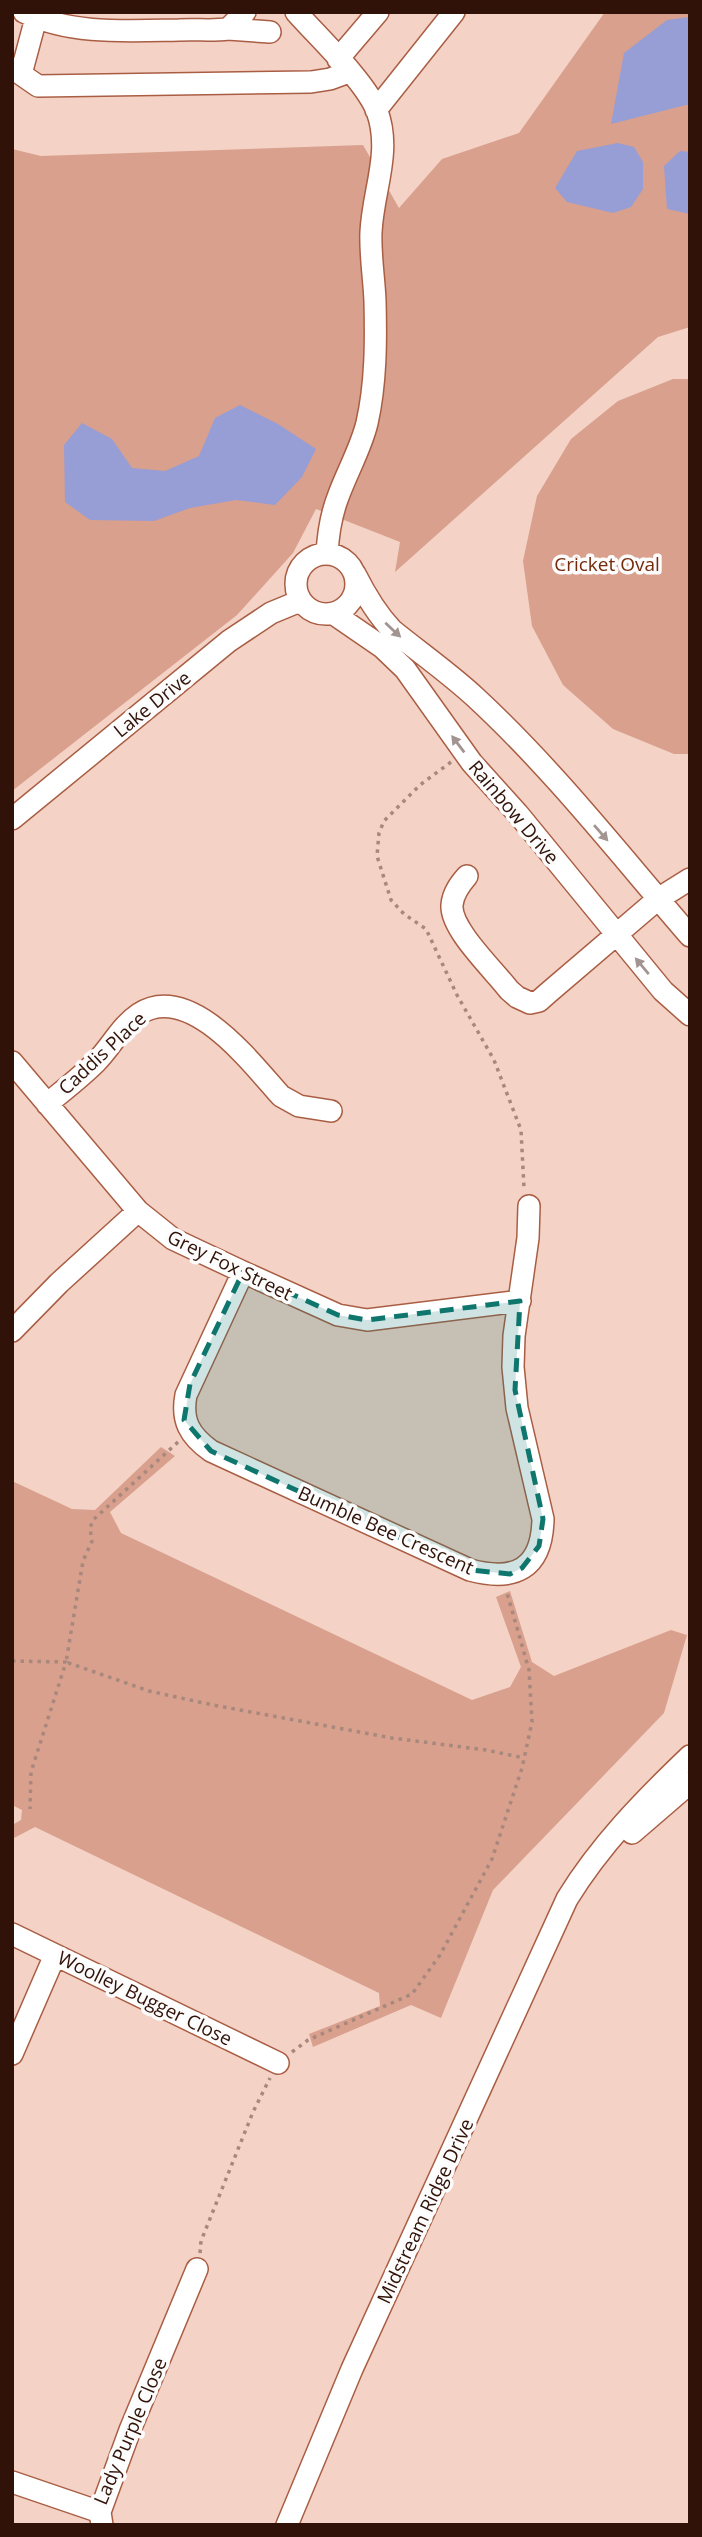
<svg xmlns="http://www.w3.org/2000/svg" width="702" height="2537" font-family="'Open Sans',sans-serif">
<rect width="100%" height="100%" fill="#f4d2c6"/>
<path fill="#d8a08d" d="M605,12H690V327L658,337L395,572L400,542L316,509L293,553L237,615L12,791V149L41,156L363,145L399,208L442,159L519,133Z
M673,379H690V754H674L613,729L563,685L532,626L523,561L537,496L571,439L618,401Z
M161,1447L175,1456L110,1512L121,1533L472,1700L510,1687L521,1667L496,1597L510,1591L532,1662L554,1676L671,1630L687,1635L664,1713L493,1890L441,2018L411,2005L313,2047L309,2034L380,2006L379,1993L35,1827L12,1839V1825L21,1820L22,1810L12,1805V1481L72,1509L95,1510Z"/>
<path fill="#979dd5" d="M690,17V104L611,124L624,53L667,20Z
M618,143L634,147L643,162V189L631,207L613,213L567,202L555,188L577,151Z
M680,151L690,152V214L667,209L664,166Z
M240,405L278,424L316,449L302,477L275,505L236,500L190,508L154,521L90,520L65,502L64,445L82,423L112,439L132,468L165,471L199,456L215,418Z"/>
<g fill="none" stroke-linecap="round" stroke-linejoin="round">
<defs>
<path id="minor" d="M24,12C71,35 127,31 179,30C195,29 212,31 228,29L245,12
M296,12C319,38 365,81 377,111C392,152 373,190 371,232C370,255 374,277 375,301C376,341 376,383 367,423C361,448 347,472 338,497C331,515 328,535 327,554
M228,29L270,32
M338,59L378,12
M12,68L38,86L311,82L330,79L349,72
M21,74L36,18
M376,110L454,12
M296 584a30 30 0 1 1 60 0a30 30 0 1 1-60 0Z
M355,574C365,594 376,613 392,630C419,652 449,673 475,697C553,769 620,855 690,936
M334,614L382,647L405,669L472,763L518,814L663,991L690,1015
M12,819L229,641L271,613L300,601
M467,876C460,884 453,893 452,905C450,929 494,970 509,990L517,997L530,1003L539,1001L548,993L658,899L690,879
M12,1062L138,1211L173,1239L243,1272L338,1315L367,1320L520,1301
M47,1104C64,1090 81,1077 96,1062C111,1047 121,1026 139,1014C190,981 252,1064 281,1096L299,1106L331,1111
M243,1272L186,1395C181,1421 190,1436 211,1451L470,1570C515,1582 542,1569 543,1519L517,1408L513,1367L514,1336L528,1238L529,1206
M12,1331L59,1283L138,1211
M632,1833L690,1783
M12,1934L278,2063
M12,2054L55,1955
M12,2482L100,2512
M102,2525L100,2512L130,2430L197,2269
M287,2525L352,2369L567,1899C600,1845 644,1800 690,1756"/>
</defs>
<use href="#minor" stroke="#a95e44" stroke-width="24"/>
<path stroke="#a8887d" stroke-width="3.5" stroke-dasharray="3.5 5" stroke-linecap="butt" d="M451,762L420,785L384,821L379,833L377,856L391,900L404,914L426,929L457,995L494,1060L521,1130L524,1188
M178,1442L93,1520L90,1528L92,1541L83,1561L66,1662L149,1691L213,1705L392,1738L486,1750L524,1758
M12,1661L66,1662L31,1772L30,1809
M292,2052L308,2040L412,1994L440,1955L492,1859L522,1768L532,1722L529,1670L507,1593
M200,2253L201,2241L253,2112L270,2078"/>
<use href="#minor" stroke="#fff" stroke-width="21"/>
</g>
<defs><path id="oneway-solid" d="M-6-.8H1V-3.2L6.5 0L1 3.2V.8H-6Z" transform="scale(1.75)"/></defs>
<g fill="#a29490">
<use href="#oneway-solid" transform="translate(393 630) rotate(43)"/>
<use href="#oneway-solid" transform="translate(458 744) rotate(-127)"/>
<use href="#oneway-solid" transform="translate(601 833) rotate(49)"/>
<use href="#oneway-solid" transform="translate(642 966) rotate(-130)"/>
</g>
<path fill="#0f766e" fill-opacity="0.2" stroke="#0f766e" stroke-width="5" stroke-dasharray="14 9" stroke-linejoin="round" d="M243,1272L338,1315L367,1320L520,1301L515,1390L543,1519L539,1546L522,1568L510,1574L470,1570L211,1451L184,1420L190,1384Z"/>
<g text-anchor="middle" stroke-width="7" stroke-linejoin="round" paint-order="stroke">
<g font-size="19" fill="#752a0c" stroke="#fcfcfc">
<text x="607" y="571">Cricket Oval</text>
</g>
<g font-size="19" fill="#301208" stroke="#fcfcfc">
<text transform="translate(152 704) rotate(-39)" y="7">Lake Drive</text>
<text transform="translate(514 812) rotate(50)" y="7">Rainbow Drive</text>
<text transform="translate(102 1053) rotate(-43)" y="7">Caddis Place</text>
<text transform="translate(230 1265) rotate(26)" y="7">Grey Fox Street</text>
<text transform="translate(386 1530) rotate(24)" y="7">Bumble Bee Crescent</text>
<text transform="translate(145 1998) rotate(26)" y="7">Woolley Bugger Close</text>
<text transform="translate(425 2211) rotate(-65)" y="7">Midstream Ridge Drive</text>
<text transform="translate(130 2431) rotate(-67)" y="7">Lady Purple Close</text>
</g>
</g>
<rect width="702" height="2537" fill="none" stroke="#301208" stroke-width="28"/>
</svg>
